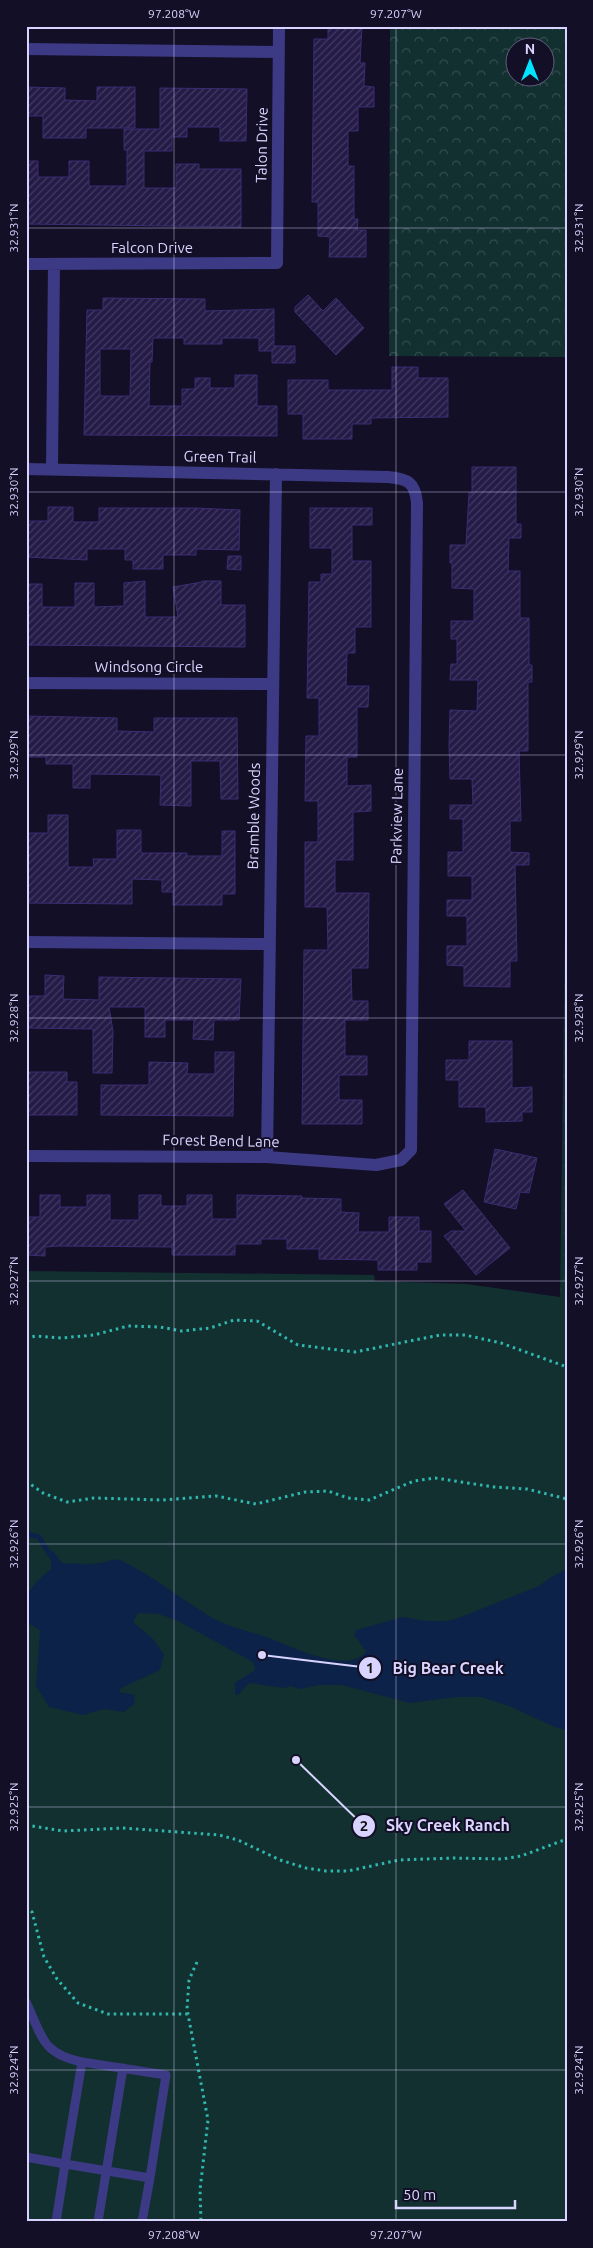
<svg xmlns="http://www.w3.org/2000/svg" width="593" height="2248" font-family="Ubuntu,sans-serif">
<defs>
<pattern id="forest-crowns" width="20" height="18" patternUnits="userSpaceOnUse" patternTransform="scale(1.25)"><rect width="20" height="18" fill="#12302f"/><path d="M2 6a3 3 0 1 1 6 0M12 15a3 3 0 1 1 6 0" fill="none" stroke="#344d4e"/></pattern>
<pattern id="building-hatch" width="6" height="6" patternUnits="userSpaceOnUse" patternTransform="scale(1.25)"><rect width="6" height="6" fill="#241b47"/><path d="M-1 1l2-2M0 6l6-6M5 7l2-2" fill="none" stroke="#433b63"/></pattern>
</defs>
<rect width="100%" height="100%" fill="#130f26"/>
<path fill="#12302f" d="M26,1271L374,1275L375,1281L466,1284L567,1298V2222H26Z"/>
<path fill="url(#forest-crowns)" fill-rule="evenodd" d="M390,26H567V357L389,356ZM516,48H546V78H516Z
M567,785V1298H560Z"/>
<path fill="#0c2248" d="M45,1550L54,1552L62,1563C74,1563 87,1565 100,1563C108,1562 114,1557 122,1561C153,1576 180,1598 209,1616C227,1627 246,1630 266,1637C286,1644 350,1677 366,1651L354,1635L356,1630L403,1617L426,1621H446L456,1619L539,1586L551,1577L567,1569V1730L555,1727L509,1706L481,1697H457L410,1703L342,1685H319L300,1689L291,1686L284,1688L249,1683L238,1695H235V1683L255,1670L253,1662L178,1621L159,1614L138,1613L133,1622L152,1638L164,1654L160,1670L121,1688L119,1692L135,1695L134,1704L124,1712L104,1709L83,1715L49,1707L36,1686L40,1630L26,1622V1596L37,1581L51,1569V1561Z"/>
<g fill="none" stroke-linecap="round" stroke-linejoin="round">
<path stroke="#0c2248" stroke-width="5" d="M26,1534L39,1537L50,1555"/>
</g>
<path fill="url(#building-hatch)" stroke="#3b2d73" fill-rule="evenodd" d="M328,26H362L360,63H365L364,86L374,87V107H358V131H348V166H354V219H358L357,230H366V257H329L330,237L318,236V202H312L314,39H328Z
M26,87L65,88V100L97,101V87H135V128H86V138H43V116H26Z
M160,88L247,89L246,141H220V127H187V137H172V151H144V188H176V164H199V169H241V227L26,224V161H38V177H69V161H89V186H127V150H124V129H160Z
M308,295L323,311L336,298L364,328L336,355L295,312V307Z
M103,298L205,299V311L274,309V346H295V363H272V351H259V338H222V344H184V338H153L152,362H150L149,406H182V389H195V378H210V388H235V375H257V406H277V436L84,435L87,310H103ZM100,349H131L130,396H100Z
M392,367H418V378H448V417L371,418V424H352V439H303V414H288V380H328V390H392Z
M472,467H516V524H521V538H509L508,571H520V618H529V665H532V682H528V751H519L521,821H510V852L529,853V865H515L517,961H510V987L464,986V966L447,965V946H467V916H447V900H472V876H448V852H463V819H450V805H473L472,779H450L449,745L450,710L477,711L478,680H450L451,664H457V639H451V621H474V589L452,588V563H450V545H466L469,493H472Z
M48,507H73V522H99V508H196L240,510L239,550L196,549V555H163V569H133V560H125V549H87V560L26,557V521H48Z
M310,508H372V525H352V561H371V627H355V653H347L346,686H369L368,707H357V757H347V786L371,785V811L353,812V860H335V893H369L368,968H351L352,1001H368V1020H345V1056H367V1075H339V1100H362V1124H302L304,950H328L327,907H305V842H318V801H305L306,736H319V698H307L309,582H321V574H332V548H310Z
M228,556H241V570L227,569Z
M145,581V617H178L173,587L202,582V581H221V605H245V647L26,645V584H42V607H75V583H94V607L124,606V583Z
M26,716L117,718V731L154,732V718H237L238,799H221L220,761H191V806L160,805L161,775L90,774V788H73V764H46V757H26Z
M48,815H68V867H94L93,859H117V830H141V853H187V856H222V831H235V894H222V905H173V892H162V880L132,879V904L26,903V833H48Z
M45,975L64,976L63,999L99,1000V977L241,979L239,1020H214L213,1040L193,1039L194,1020H165V1037H145V1007H109L113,1031L112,1073H93V1029L26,1028V996H45Z
M469,1041H512V1088L532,1087V1112H522V1121L486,1122V1107H459V1080H446V1060H469Z
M215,1052H234L233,1116L101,1115V1085H149V1062L188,1063L187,1074H215Z
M26,1072H67V1082H77V1115H26Z
M495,1149L537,1158L529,1193L520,1192L516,1209L484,1202Z
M463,1190L510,1248L476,1275L444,1236L451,1231H466L444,1204Z
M40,1195H60V1207H87V1195H110V1220H139V1195H161V1206H187V1195H212V1219H237V1195L302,1196V1198L341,1199V1212L359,1213L358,1232H389V1217H419V1231H431V1262H417V1270H378V1260L319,1259V1249H287V1239H261V1244H235V1255H172V1247L60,1246L45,1247V1256L26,1255V1217H40Z"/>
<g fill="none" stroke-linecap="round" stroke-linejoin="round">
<path stroke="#2fb8b0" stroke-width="3" stroke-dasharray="2.5 4" stroke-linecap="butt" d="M26,1338L36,1336L61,1338L94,1335L128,1326L160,1327L182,1331L210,1328L234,1320L257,1321L298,1345L355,1352L440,1335H465L501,1343L567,1367
M26,1481L43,1493L67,1502L94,1498L163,1500L216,1496L256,1504L305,1492L328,1491L348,1498L369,1500L414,1481L435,1478L494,1487L527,1489L567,1499
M26,1825L63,1831L123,1828L219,1835L238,1840L280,1860L306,1868L326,1871H348L399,1860L453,1858L502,1859L521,1856L567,1839
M26,1907L32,1912L44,1957L57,1979L78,2003L108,2014H188
M197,1962L189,1980L187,2009L208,2120L200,2190L201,2222"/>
<path stroke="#3d3a85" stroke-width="9" d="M26,2002C42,2035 41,2054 82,2062L65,2164L26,2157
M56,2222L65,2164L150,2178L166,2075L82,2062
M98,2222L123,2068
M142,2222L150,2178"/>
<path stroke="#3d3a85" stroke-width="12" d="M26,49L279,52
M26,264L277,263L279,26
M26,469L388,477C408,479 415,482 417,503L411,1150L401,1160L376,1165L267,1157L26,1156
M52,469L54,264
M26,683L272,684
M26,942L268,944
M267,1157L276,474"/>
</g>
<path fill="none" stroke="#d9d4ff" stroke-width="1" stroke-opacity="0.45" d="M174,26V2222M396,26V2222M26,228H567M26,492H567M26,755H567M26,1018H567M26,1281H567M26,1544H567M26,1807H567M26,2070H567"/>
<g text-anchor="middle" stroke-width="4" stroke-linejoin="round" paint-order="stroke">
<g font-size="15" fill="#d9d4ff" stroke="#130f26">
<text transform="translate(262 145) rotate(-89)" y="5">Talon Drive</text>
<text x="152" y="253">Falcon Drive</text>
<text transform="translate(220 457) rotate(1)" y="5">Green Trail</text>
<text x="149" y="672">Windsong Circle</text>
<text transform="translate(254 816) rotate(-89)" y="5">Bramble Woods</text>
<text transform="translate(397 816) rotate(-89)" y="5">Parkview Lane</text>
<text transform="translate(221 1141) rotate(1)" y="5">Forest Bend Lane</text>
</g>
</g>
<path fill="none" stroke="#d9d4ff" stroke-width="2" d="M262 1655L370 1668M296 1760L364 1826"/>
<g fill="#d9d4ff" stroke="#130f26" stroke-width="2">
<circle cx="262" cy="1655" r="5"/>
<circle cx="296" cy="1760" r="5"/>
<circle cx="370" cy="1668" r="12"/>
<circle cx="364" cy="1826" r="12"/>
</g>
<g font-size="15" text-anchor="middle" font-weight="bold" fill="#111">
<text x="370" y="1673">1</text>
<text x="364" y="1831">2</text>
</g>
<g font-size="16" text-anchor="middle" font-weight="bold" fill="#d9d4ff" stroke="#130f26" stroke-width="4" stroke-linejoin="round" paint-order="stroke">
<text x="448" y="1674">Big Bear Creek</text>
<text x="448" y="1831">Sky Creek Ranch</text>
</g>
<rect width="593" height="2248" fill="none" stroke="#130f26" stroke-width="55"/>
<g transform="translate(530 62)"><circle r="24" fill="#130f26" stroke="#625e7d"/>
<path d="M0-4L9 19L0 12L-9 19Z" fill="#00e5ff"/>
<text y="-8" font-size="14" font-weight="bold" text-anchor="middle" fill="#d9d4ff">N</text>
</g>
<path d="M396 2200v8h119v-8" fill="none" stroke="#d9d4ff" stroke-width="2.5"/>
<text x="403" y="2200" font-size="15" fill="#d9d4ff" stroke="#130f26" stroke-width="4" paint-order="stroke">50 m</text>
<rect x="28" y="28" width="538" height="2192" fill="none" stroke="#d9d4ff" stroke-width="2"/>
<g font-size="12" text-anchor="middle" fill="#d9d4ff">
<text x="174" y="18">97.208°W</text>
<text x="396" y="18">97.207°W</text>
<text transform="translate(14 228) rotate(-90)" y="4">32.931°N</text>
<text transform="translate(579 228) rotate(-90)" y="4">32.931°N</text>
<text transform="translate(14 492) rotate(-90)" y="4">32.930°N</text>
<text transform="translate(579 492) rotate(-90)" y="4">32.930°N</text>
<text transform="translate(14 755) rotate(-90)" y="4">32.929°N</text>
<text transform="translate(579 755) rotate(-90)" y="4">32.929°N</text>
<text transform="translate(14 1018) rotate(-90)" y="4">32.928°N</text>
<text transform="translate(579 1018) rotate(-90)" y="4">32.928°N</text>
<text transform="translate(14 1281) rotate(-90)" y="4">32.927°N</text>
<text transform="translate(579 1281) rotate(-90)" y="4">32.927°N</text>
<text transform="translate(14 1544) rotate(-90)" y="4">32.926°N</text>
<text transform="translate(579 1544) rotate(-90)" y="4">32.926°N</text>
<text transform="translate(14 1807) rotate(-90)" y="4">32.925°N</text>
<text transform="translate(579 1807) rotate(-90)" y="4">32.925°N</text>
<text transform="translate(14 2070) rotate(-90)" y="4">32.924°N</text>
<text transform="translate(579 2070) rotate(-90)" y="4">32.924°N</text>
<text x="174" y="2239">97.208°W</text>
<text x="396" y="2239">97.207°W</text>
</g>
</svg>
